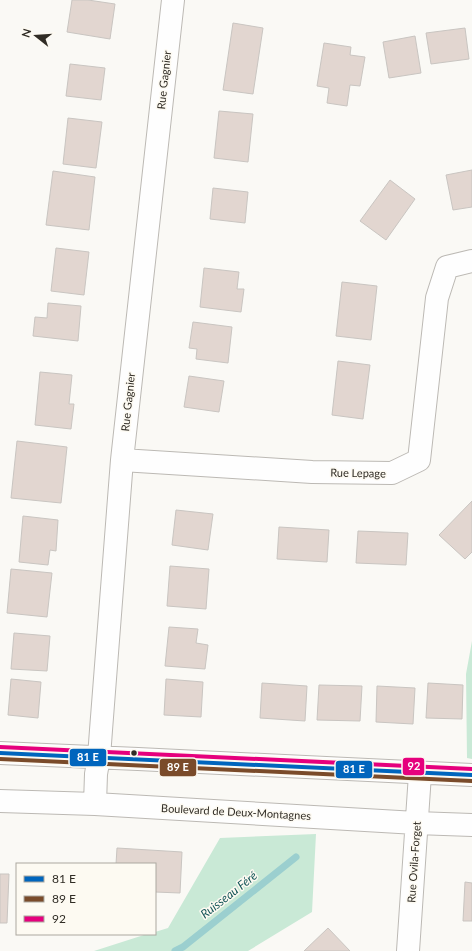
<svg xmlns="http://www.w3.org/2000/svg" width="472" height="951" font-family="Lato,sans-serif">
<rect width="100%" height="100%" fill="#faf9f5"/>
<path fill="#c9e9d6" d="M472,641V759L467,758L466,674Z
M316,834L312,912L248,951H94L147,934H155V932L168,928L220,838Z"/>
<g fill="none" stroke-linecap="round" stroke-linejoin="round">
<path stroke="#9bcfcf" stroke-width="7" d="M175,951L183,947L296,857"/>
</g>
<path fill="#e2d6d0" stroke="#c9c5c1" d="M72,0H88L115,4L110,39L67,32Z
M233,23L263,28L253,94L223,90Z
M465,28L469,59L431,64L426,33Z
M415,36L421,73L389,78L383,42Z
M324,43L351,47L350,55L365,57L360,86L350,85L347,106L327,103L329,88L317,86Z
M70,64L105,68L101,100L66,96Z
M219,111L253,114L248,162L214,158Z
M68,118L102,122L96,168L63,164Z
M472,170V207L453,210L446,175Z
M53,171L95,177L89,230L46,225Z
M390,180L415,199L386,240L360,221Z
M213,188L248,192L245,223L210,219Z
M56,248L89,252L84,295L51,291Z
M204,268L239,272L237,289H244L241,312L200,307Z
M342,282L377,286L371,340L336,336Z
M48,303L81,306L78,341L33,336L35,317L47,318Z
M193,322L232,327L228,363L196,359L197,349L189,348Z
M338,361L370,365L363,419L332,415Z
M40,372L72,375L69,404H74L71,429L35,425Z
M189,376L224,381L219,412L184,407Z
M17,441L67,447L61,503L11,498Z
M472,501V552L465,559L439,535Z
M176,510L213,514L208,550L172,545Z
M23,516L58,520L56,551L50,550L48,565L19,562Z
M279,527L329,530L327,562L277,559Z
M358,531L408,533L406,565L356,563Z
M170,566L209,569L206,609L167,606Z
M11,569L52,573L47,617L7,613Z
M169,627L198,629L196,643L208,645L205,669L165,666Z
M14,633L50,636L47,671L11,669Z
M11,679L41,682L38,718L8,715Z
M166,679L203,682L201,717L164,715Z
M262,683L307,686L305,721L260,718Z
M428,683L463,685L462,719L426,718Z
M319,685L362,686L360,721L317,720Z
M377,686L415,688L413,724L376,722Z
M117,848L182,852L180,893L155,892V864H116Z
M0,874H9L7,923H0Z
M465,882L472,883V921H463Z
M328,928L350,951H304Z"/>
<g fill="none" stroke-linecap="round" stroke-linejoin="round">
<defs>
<path id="minor" d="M122,460L312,472L392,473L419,460L437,298L447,267L472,261
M0,753L138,759L472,775
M0,801L95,804L416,823L472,825
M95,804L96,774L99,757L101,730L122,460L173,0
M408,951L420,774"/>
</defs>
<use href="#minor" stroke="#bcb9b4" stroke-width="24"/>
<use href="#minor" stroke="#fefefe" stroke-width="22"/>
<defs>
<path id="bus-1" d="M0,753L472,775"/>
<path id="bus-2" d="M0,759L472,781"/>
<path id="bus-3" d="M0,747L472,769"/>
</defs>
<use href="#bus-1" stroke="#fdfaf2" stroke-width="7"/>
<use href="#bus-2" stroke="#fdfaf2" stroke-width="7"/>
<use href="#bus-3" stroke="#fdfaf2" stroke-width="7"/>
<use href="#bus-1" stroke="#0065bd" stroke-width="4"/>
<use href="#bus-2" stroke="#7a4b2a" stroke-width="4"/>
<use href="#bus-3" stroke="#e5007d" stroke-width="4"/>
</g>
<circle fill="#302c25" stroke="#fdfaf2" stroke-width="1.5" cx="134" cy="753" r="3.5"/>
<g text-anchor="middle" stroke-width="3" stroke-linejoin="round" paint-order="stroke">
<g font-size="11" fill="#302c25" stroke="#fdfaf2">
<text transform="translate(164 80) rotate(-84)" y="4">Rue Gagnier</text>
<text transform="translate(128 402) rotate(-84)" y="4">Rue Gagnier</text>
<text transform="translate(358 473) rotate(1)" y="4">Rue Lepage</text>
<text transform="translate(236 812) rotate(3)" y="4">Boulevard de Deux-Montagnes</text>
<text transform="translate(414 862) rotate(-86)" y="4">Rue Ovila-Forget</text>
</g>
<g font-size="12" font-style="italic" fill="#17585a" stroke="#fdfaf2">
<text transform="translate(229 895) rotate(-38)" y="4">Ruisseau Féré</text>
</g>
</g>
<g stroke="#fdfaf2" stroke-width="1.5">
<rect x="69" y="748" width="38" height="19" rx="4" fill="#0065bd"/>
<rect x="402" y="757" width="23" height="19" rx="4" fill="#e5007d"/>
<rect x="159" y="758" width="38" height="19" rx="4" fill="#7a4b2a"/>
<rect x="335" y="760" width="38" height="19" rx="4" fill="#0065bd"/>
</g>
<g font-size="11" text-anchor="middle" font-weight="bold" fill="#fff">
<text x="88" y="761">81 E</text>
<text x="414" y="770">92</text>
<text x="178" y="771">89 E</text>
<text x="354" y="773">81 E</text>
</g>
<rect x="16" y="863" width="140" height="72" fill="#fdfaf2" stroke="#aba8a0"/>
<rect x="24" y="876" width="20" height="6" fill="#0065bd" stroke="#aba8a0"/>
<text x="52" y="883" font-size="12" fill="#302c25">81 E</text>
<rect x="24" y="896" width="20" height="6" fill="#7a4b2a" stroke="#aba8a0"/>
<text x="52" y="903" font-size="12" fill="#302c25">89 E</text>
<rect x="24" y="916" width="20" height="6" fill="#e5007d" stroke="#aba8a0"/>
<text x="52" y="923" font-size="12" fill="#302c25">92</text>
<g transform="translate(36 36) rotate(287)" stroke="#fdfaf2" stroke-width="3" paint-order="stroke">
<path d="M0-3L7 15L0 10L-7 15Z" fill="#302c25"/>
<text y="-6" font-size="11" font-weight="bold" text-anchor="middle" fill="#302c25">N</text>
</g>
</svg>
